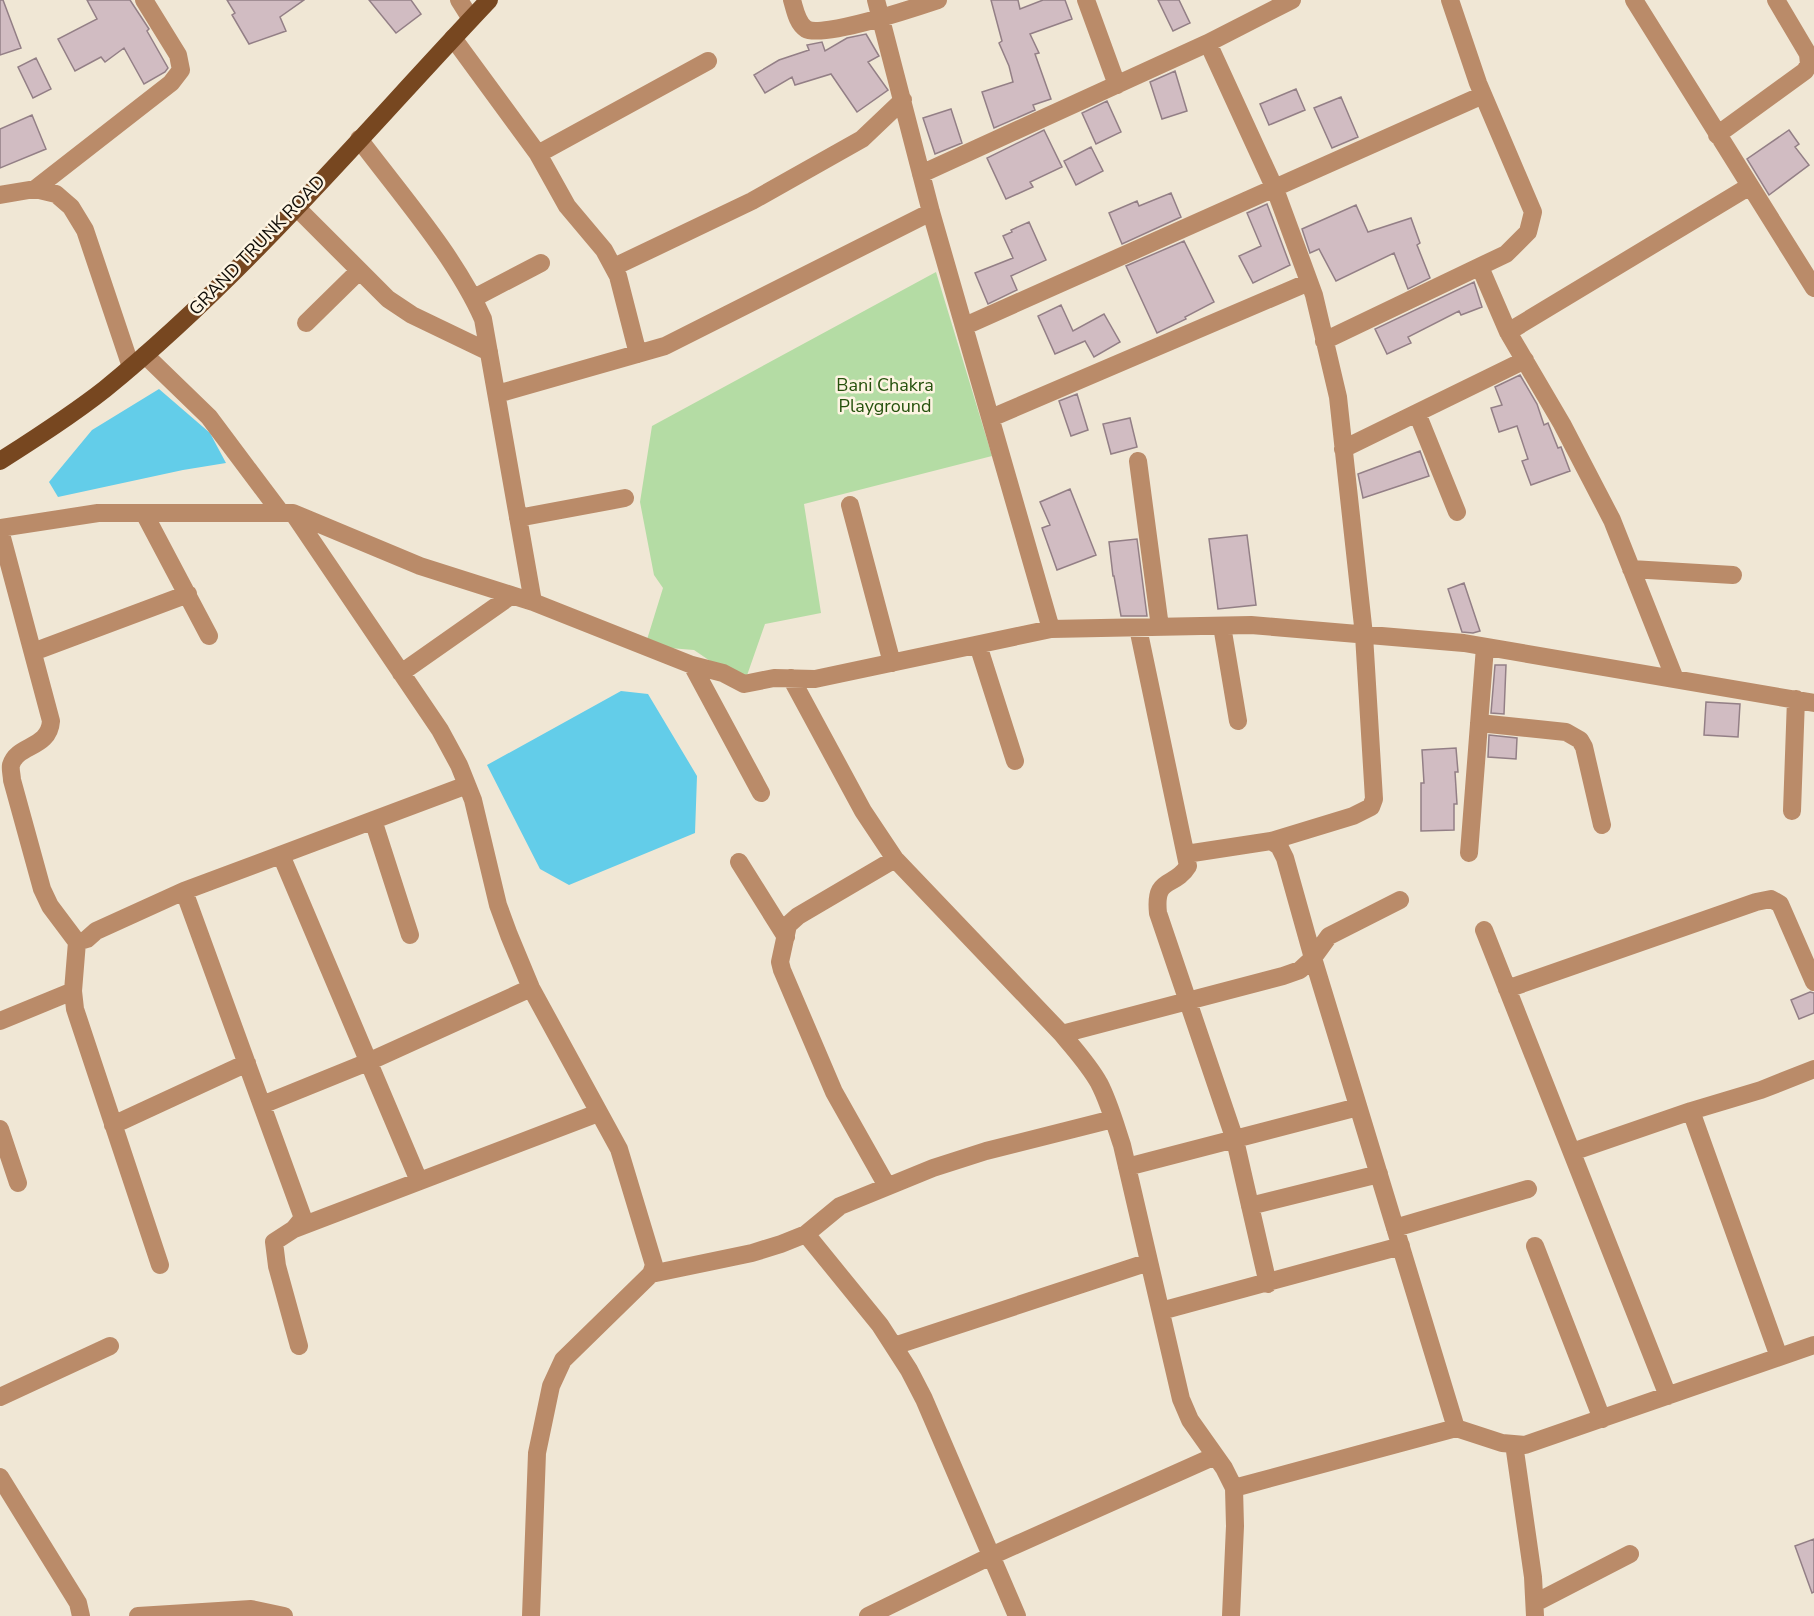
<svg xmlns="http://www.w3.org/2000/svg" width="1814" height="1616" font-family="'Nunito Sans',sans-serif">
<rect width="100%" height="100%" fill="#f0e7d5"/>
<path fill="#b4dca4" d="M936,272L992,456L804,504L821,613L765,624L744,684L694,650L645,646L663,588L654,575L640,502L652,426Z"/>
<path fill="#63cde9" d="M159,389L210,433L226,463L183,470L58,497L49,482L92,430Z
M621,691L648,694L697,776L695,833L569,885L540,869L487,765Z"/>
<path fill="#d1bcc2" stroke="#937f86" stroke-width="1.5" d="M0,0H3L21,48L0,55Z
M87,0H130L149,29L147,31L168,68L165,72L144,84L124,48L105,62L101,57L75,71L58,39L97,19Z
M227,0H304L280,17L286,31L249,44L232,15L235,13Z
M369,0H411L421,14L396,33Z
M991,0H1018L1020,9L1043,0H1065L1072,19L1030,34L1039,53L1035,54L1051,99L1033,105L1035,110L994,128L982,92L1013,82L1009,66L999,43L1002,41Z
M1158,0H1179L1190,23L1173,31Z
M866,34L879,56L868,62L888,90L857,112L831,74L795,85L792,77L765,93L754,75L779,60L809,50L807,45L822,42L825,51L847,38Z
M36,58L51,89L33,98L18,67Z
M1175,71L1187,111L1162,119L1150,82Z
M1296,89L1305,110L1269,125L1260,104Z
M1341,97L1358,137L1332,148L1314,108Z
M1107,101L1121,132L1096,144L1082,113Z
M951,109L962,143L935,154L923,118Z
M32,115L46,149L0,168V129Z
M1044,130L1062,167L1030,182L1033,187L1006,199L987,158Z
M1789,130L1799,144L1795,147L1809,165L1769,195L1747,159Z
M1091,147L1103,171L1076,185L1064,161Z
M1171,193L1181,217L1122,244L1109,213L1137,201L1139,206Z
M1267,204L1290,265L1253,283L1239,256L1261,246L1247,213Z
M1356,205L1368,232L1411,218L1420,243L1417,245L1430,278L1408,289L1394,253L1336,281L1319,249L1310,253L1302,229Z
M1029,222L1046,260L1011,276L1017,290L988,304L975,273L1013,258L1003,236L1012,232L1011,230Z
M1184,241L1214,302L1185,317L1186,319L1157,333L1126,266Z
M1474,282L1482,307L1461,315L1459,311L1408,337L1411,343L1387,354L1375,329Z
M1061,305L1073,331L1104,314L1120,342L1094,357L1085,341L1055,354L1038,316Z
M1520,375L1537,404L1544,425L1548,423L1558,448L1561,447L1570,471L1531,485L1522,461L1528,459L1517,426L1499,432L1491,408L1502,405L1495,387Z
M1077,394L1088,430L1071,436L1059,401Z
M1130,418L1137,447L1111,454L1103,424Z
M1420,451L1429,476L1363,498L1358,474Z
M1070,489L1096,555L1057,570L1042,528L1050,525L1040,502Z
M1247,535L1256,605L1218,609L1209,539Z
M1137,539L1147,616H1121L1114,576H1113L1109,542Z
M1464,583L1480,631L1473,633L1462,632L1448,589Z
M1495,665H1506L1504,714L1491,713Z
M1706,702L1740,704L1738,737L1704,735Z
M1489,735L1517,738L1516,759L1488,757Z
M1456,748L1458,772H1455L1457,804H1454V830L1421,831V783H1424L1422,750Z
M1810,992L1814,993V1013L1799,1019L1791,1000Z
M1814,1539V1592L1812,1593L1795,1546Z"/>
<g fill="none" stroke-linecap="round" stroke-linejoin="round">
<path stroke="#ba8b69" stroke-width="18" d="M459,0L471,19
M792,0C795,10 797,23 806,29C822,39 917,7 938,0
M876,0L931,212L1051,629
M1086,0L1117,85
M1634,0L1814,288
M453,38L538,154L567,206L604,250L618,276L638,354
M1208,43L1275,189L1314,295L1338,397L1364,635L1374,799L1371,807L1353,816L1271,841
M1717,135L1805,71L1809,64L1808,54L1776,0
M359,139C401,195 455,256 483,319L533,602
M538,154L708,61
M921,174L1208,43L1292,0
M35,189L171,83L181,70L178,55L144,0
M0,195L35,189L56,194L71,207L85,230L131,367
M296,207L388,299L412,315L489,352
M614,267L752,201L862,139L903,100
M1480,267L1508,332L1562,424L1612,520L1675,679
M474,298L541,263
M306,323L359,271
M965,326L1483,95
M1508,332L1750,186
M1324,341L1506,254L1528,232L1533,212L1478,83L1450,0
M145,355L209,417L281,513
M497,394L665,346L931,212
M1417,413L1457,512
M991,418L1309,282
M1343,449L1525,360
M1138,461L1160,627
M850,505L892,663
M144,513L209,636
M293,513L440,730L459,765L473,800L498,905L509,935L531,988L619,1149L654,1265L651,1274L563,1360L551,1386L537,1453L531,1616
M518,518L625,498
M0,528L98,513H293L420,566L533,602L692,665L723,673L744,684L774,678L815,679L1051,629L1251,625L1464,643L1814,703
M0,530L51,721C49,749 17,744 11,765C10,769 12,776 12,780L42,889L50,906L77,942
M1631,569L1733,575
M1222,626L1238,721
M1138,628L1188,866C1174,889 1154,875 1158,913L1235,1140L1268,1284
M978,645L1015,761
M33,652L188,594
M692,665L761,793
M401,673L512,595
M791,678L863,811L895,859L1062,1034C1075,1050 1089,1065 1099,1083C1109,1102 1115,1124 1122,1145L1181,1399L1190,1420L1224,1468L1234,1488L1235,1526L1231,1616
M1479,723L1566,732L1580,740L1584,747L1602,825
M1792,811L1796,699
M373,820L410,935
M1469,853L1485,647
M1186,854L1271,841L1279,846L1285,858L1313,958L1456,1428
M281,855L419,1181
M739,862L786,937
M184,891L303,1218L294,1229L274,1242L277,1266L299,1346
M1484,930L1668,1396
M1507,989L1756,902L1771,899L1780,904L1814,982
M0,1021L73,991
M1062,1034L1283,976L1300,970L1313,958L1329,936L1400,900
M262,1105L368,1062L531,988
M1691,1111L1779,1357
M113,1125L247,1063
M0,1129L18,1183
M1572,1152L1691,1111L1761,1090L1814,1069
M1127,1167L1358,1107
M887,1186L834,1092L782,970L780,962L788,925L798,916L895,859
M1250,1206L1379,1174
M1395,1228L1528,1189
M294,1229L598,1113
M806,1234L880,1325L909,1370L924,1399L1017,1616
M1535,1246L1602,1419
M160,1265L75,1009L73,991L77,942L87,939L96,931L184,891L467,785
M651,1274L752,1253L781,1244L806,1234L840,1206L933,1168L986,1151L1113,1119
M1161,1311L1401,1246
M894,1346L1149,1262
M0,1397L110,1346
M1514,1444L1533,1577L1535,1616
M0,1477L78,1603L81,1616
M1234,1488L1456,1428L1502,1443L1525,1445L1814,1345
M1535,1603L1630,1554
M138,1616L251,1609L284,1616
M868,1616L991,1556L1215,1456"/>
<path stroke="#774720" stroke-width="18" d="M0,461C36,438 72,415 105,389C246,274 364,132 489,0"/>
</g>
<g text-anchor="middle" stroke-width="5" stroke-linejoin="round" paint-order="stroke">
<g font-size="18" fill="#0f0c07" stroke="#fdf4e2">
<text transform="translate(257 245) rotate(-46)" y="6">GRAND TRUNK ROAD</text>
</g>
<g font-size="18" fill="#25510c" stroke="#fdf4e2">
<text x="885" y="391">Bani Chakra<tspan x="885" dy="21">Playground</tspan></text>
</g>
</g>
</svg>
